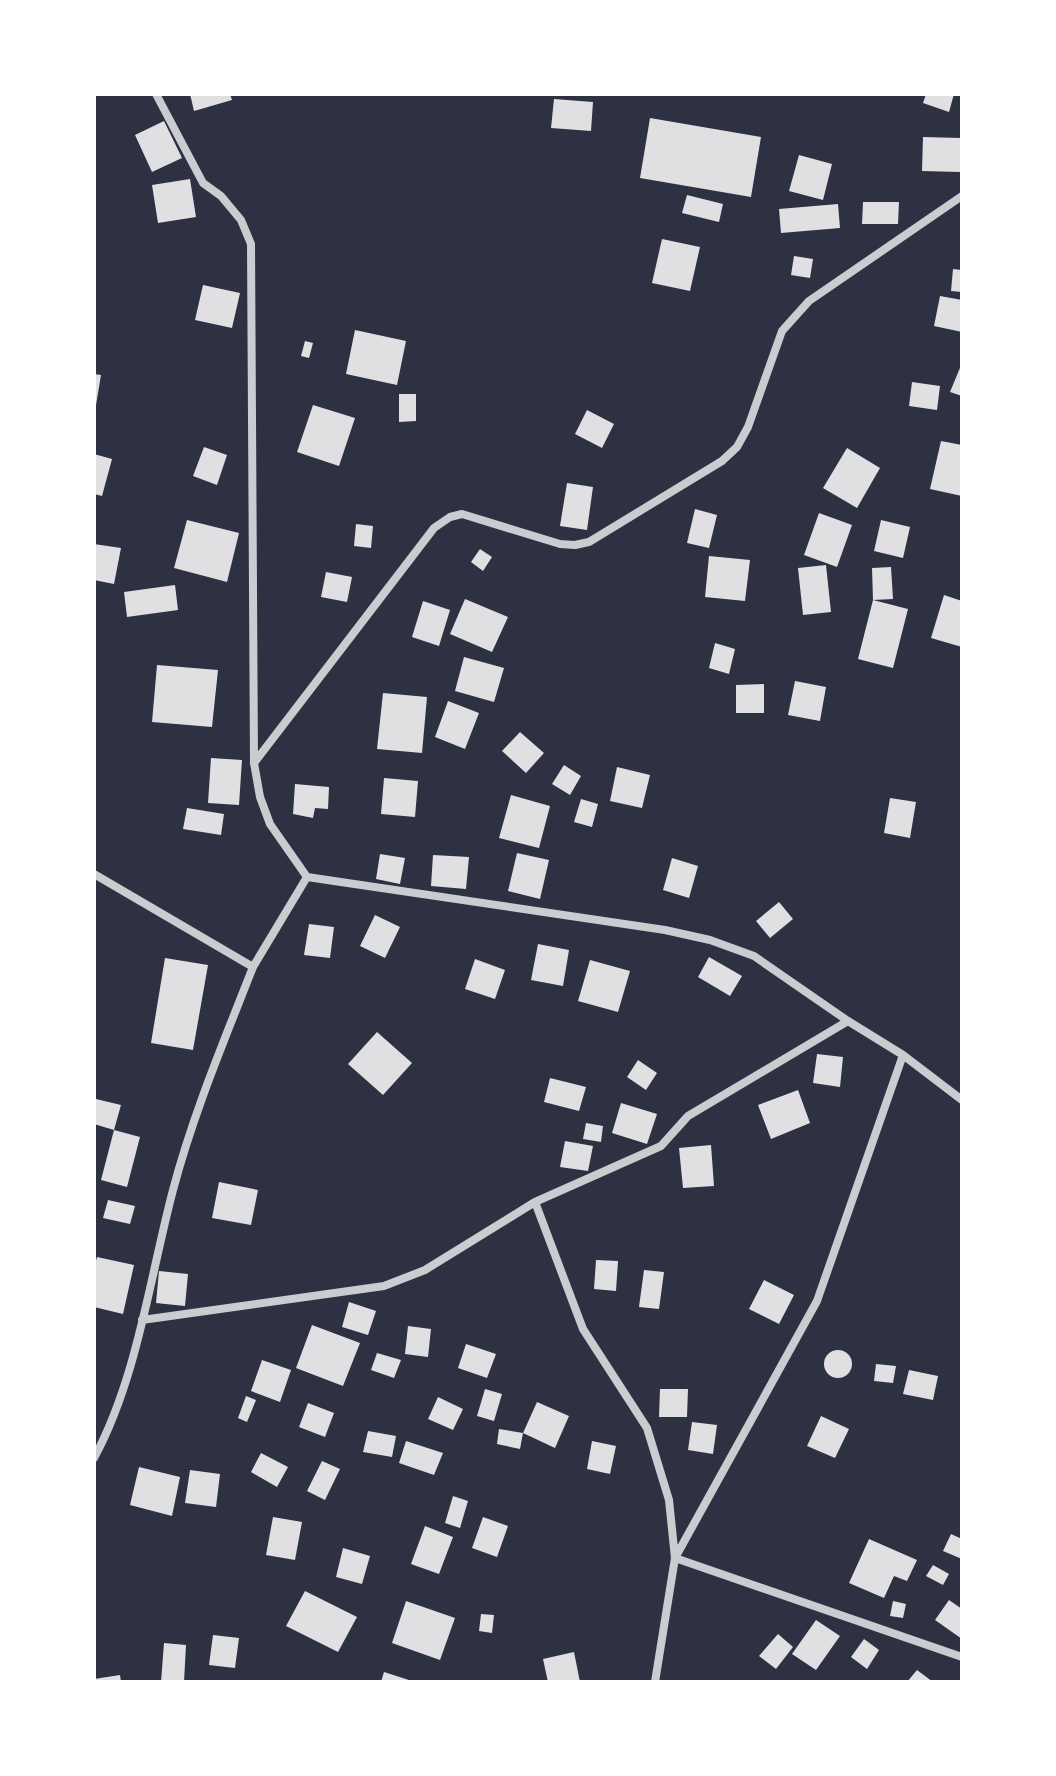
<svg xmlns="http://www.w3.org/2000/svg" width="1056" height="1776" font-family="Rubik,sans-serif">
<rect width="100%" height="100%" fill="#2d3142"/>
<path fill="#e0e0e3" d="M190,94H230L232,100L194,111Z
M926,94H954L949,112L923,103Z
M554,99L593,102L591,131L551,128Z
M650,118L761,137L751,197L640,178Z
M164,121L182,158L152,172L135,135Z
M923,137L961,138L960,172L922,171Z
M799,155L832,164L823,200L789,191Z
M190,179L196,217L158,223L152,185Z
M687,195L723,204L719,222L682,213Z
M863,202H899L898,224H862Z
M838,204L840,228L781,233L779,209Z
M662,239L700,247L690,291L652,283Z
M794,256L813,259L810,278L791,275Z
M953,269L962,270V292L951,291Z
M203,285L240,293L232,328L195,320Z
M940,296L962,300V332L934,326Z
M355,330L406,341L397,385L346,374Z
M305,341L313,343L309,358L301,356Z
M962,363V396L950,392Z
M94,374L101,375L96,405H94Z
M912,382L940,386L937,410L909,406Z
M399,394H416V421L399,422Z
M313,405L355,418L339,466L297,452Z
M587,410L614,424L602,448L575,434Z
M941,441L962,445V496L930,489Z
M204,447L227,455L217,485L193,476Z
M847,448L880,468L857,508L823,488Z
M94,454L112,459L102,496L94,494Z
M567,483L593,487L587,530L560,526Z
M695,509L717,515L709,548L687,543Z
M819,513L852,525L837,567L804,555Z
M187,520L239,533L227,582L174,568Z
M881,520L910,527L903,558L874,551Z
M356,524L373,526L371,548L354,546Z
M94,544L121,548L114,584L94,580Z
M480,549L492,557L483,571L471,562Z
M709,556L750,560L745,601L705,597Z
M826,565L831,612L803,615L798,568Z
M891,567L893,599L873,600L908,609L893,668L858,659L873,600L872,568Z
M326,572L352,577L347,602L321,597Z
M175,585L178,610L127,617L124,592Z
M944,595L962,601V647L931,638Z
M465,599L508,617L492,652L450,634Z
M423,601L450,610L439,646L412,637Z
M715,643L735,649L729,674L709,668Z
M464,657L504,668L494,702L455,691Z
M157,665L218,670L212,727L152,722Z
M795,681L826,687L820,721L788,715Z
M764,684V713H736V685Z
M383,693L427,697L422,753L377,749Z
M448,701L479,713L465,749L435,737Z
M520,732L544,753L526,773L502,751Z
M211,758L242,760L239,805L208,803Z
M564,765L581,776L570,795L552,784Z
M617,767L650,775L642,808L610,801Z
M384,778L418,781L415,817L381,814Z
M295,784L329,787L328,809L315,808L313,818L293,814Z
M511,795L550,806L539,848L499,838Z
M890,798L916,802L910,838L884,833Z
M581,799L598,804L592,827L574,822Z
M187,808L224,814L221,835L183,829Z
M517,853L549,860L540,899L508,891Z
M380,854L405,858L400,884L376,879Z
M433,855L469,857L466,889L431,886Z
M672,858L698,866L689,898L663,890Z
M779,902L793,919L770,938L756,921Z
M375,915L400,927L385,958L360,946Z
M309,924L334,927L330,958L304,955Z
M538,944L569,950L563,986L531,980Z
M709,957L742,976L730,996L698,977Z
M165,958L208,965L193,1050L151,1043Z
M475,959L505,970L495,999L465,989Z
M590,960L630,971L618,1012L578,1001Z
M377,1032L412,1063L383,1095L348,1064Z
M817,1054L843,1057L840,1087L813,1083Z
M638,1060L657,1073L646,1090L627,1077Z
M550,1078L586,1087L579,1111L544,1102Z
M798,1090L810,1123L771,1139L758,1105Z
M96,1099L121,1105L114,1130L94,1124Z
M621,1103L657,1114L647,1144L612,1133Z
M586,1123L603,1126L601,1142L583,1139Z
M114,1130L140,1137L127,1187L101,1180Z
M565,1141L593,1146L588,1171L560,1167Z
M711,1145L714,1186L683,1188L679,1148Z
M219,1182L258,1190L251,1225L212,1218Z
M108,1200L135,1206L130,1224L103,1218Z
M97,1257L134,1265L123,1314L94,1307V1268Z
M596,1260L618,1261L616,1291L594,1289Z
M644,1270L664,1272L659,1309L639,1307Z
M159,1271L188,1274L185,1306L156,1303Z
M764,1280L794,1295L779,1324L749,1309Z
M349,1302L376,1311L368,1335L342,1327Z
M312,1325L360,1343L343,1386L296,1368Z
M408,1326L431,1329L428,1357L405,1354Z
M466,1344L496,1354L487,1378L458,1368Z
M824 1364a14 14 0 1 1 28 0a14 14 0 1 1-28 0Z
M377,1353L401,1360L394,1378L371,1370Z
M262,1360L291,1370L280,1402L251,1391Z
M876,1364L896,1366L893,1383L874,1381Z
M909,1370L938,1376L933,1400L903,1394Z
M485,1389L502,1394L494,1421L477,1416Z
M660,1389H688L687,1417H659Z
M246,1396L256,1400L247,1422L238,1418Z
M438,1397L463,1409L453,1430L428,1419Z
M537,1402L569,1416L555,1448L523,1433Z
M308,1403L334,1413L325,1437L299,1427Z
M821,1416L849,1429L835,1458L807,1446Z
M692,1422L717,1425L713,1454L688,1450Z
M499,1429L523,1433L520,1449L497,1444Z
M368,1431L396,1436L392,1457L363,1452Z
M406,1441L443,1453L434,1475L399,1463Z
M592,1441L616,1446L610,1474L587,1469Z
M261,1453L288,1467L277,1487L251,1472Z
M322,1461L340,1469L325,1500L307,1491Z
M139,1467L180,1477L172,1516L130,1505Z
M190,1470L220,1474L216,1507L185,1503Z
M453,1496L468,1501L460,1528L445,1523Z
M273,1517L302,1522L295,1560L266,1555Z
M483,1517L508,1526L497,1557L472,1548Z
M425,1526L453,1537L439,1574L411,1564Z
M951,1534L962,1539V1559L943,1551Z
M869,1539L917,1560L907,1581L894,1576L884,1598L849,1583Z
M343,1548L370,1556L362,1584L336,1577Z
M933,1565L949,1574L943,1585L926,1576Z
M305,1591L357,1617L338,1652L286,1626Z
M949,1600L962,1609V1639L935,1620Z
M406,1601L455,1618L440,1660L392,1643Z
M893,1601L906,1604L903,1618L890,1616Z
M481,1614L494,1615L492,1633L479,1631Z
M816,1620L840,1636L816,1670L792,1654Z
M778,1634L793,1647L776,1669L759,1656Z
M213,1635L239,1638L235,1668L209,1665Z
M864,1639L879,1650L867,1669L851,1657Z
M164,1643L186,1645L184,1682H161Z
M574,1652L580,1682H548L543,1659Z
M917,1670L933,1682H907Z
M384,1672L412,1681V1682H381Z
M120,1675L121,1682H94V1679Z"/>
<g fill="none" stroke-linecap="round" stroke-linejoin="round">
<path stroke="#caccd0" stroke-width="8" d="M156,94L203,183L221,196L241,220L251,244L254,763L260,797L270,824L307,877L665,930L710,940L754,956L848,1021L903,1055L962,1100
M254,763L434,528L450,517L462,514L560,544L575,545L589,542L722,461L737,447L748,427L782,331L809,301L962,196
M94,874L253,967L307,877
M535,1202L583,1329L647,1428L669,1500L675,1558L962,1657
M142,1320L384,1286L425,1270L535,1202L661,1146L688,1116L848,1021
M94,1458C137,1379 150,1277 173,1190C193,1114 224,1041 253,967
M655,1682L675,1558L817,1301L903,1055"/>
</g>
<rect width="1056" height="1776" fill="none" stroke="#ffffff" stroke-width="192"/>
</svg>
